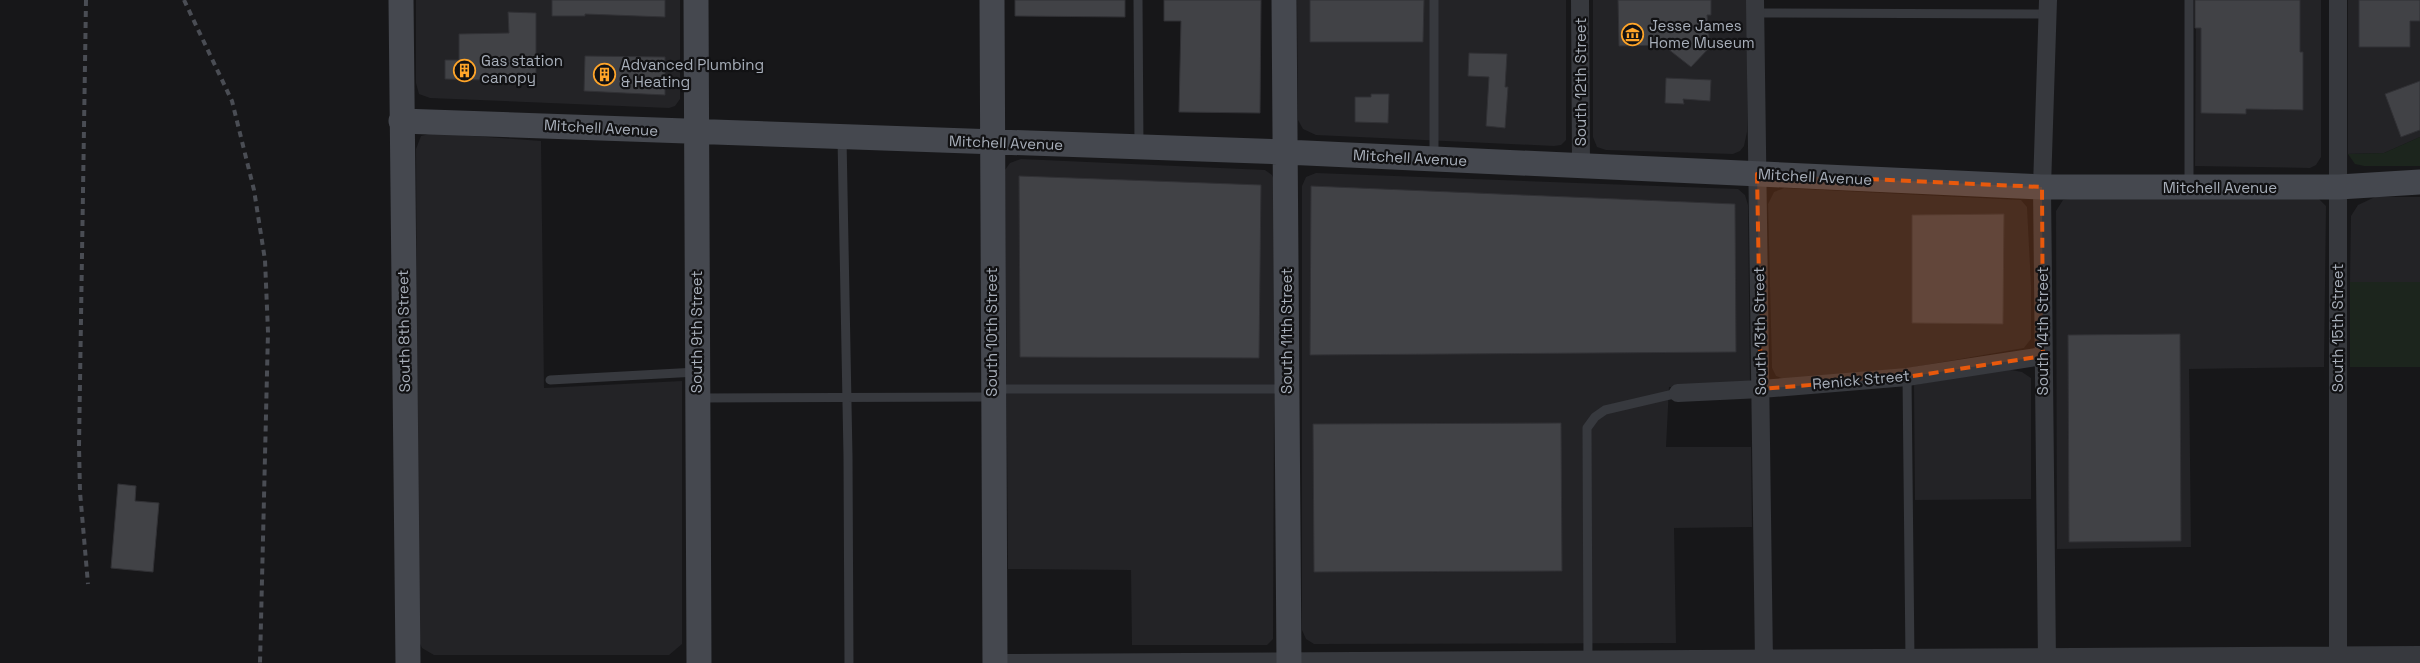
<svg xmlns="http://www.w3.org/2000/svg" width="2420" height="663" font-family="'Space Grotesk',sans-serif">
<rect width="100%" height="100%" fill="#171719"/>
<path fill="#232326" d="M416,0H680V99L675,106L669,108L430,98L419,94L416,83Z
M1297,0H1566V140L1561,145L1554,146L1316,135L1303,129L1298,120Z
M1593,0H1747V132L1744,146L1740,151L1733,154L1606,150L1597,147L1593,137Z
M2196,0H2321V157L2316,165L2310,168L2195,166Z
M2348,0H2420V137L2384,153L2348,154Z
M433,133L541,141L544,388L682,381V644L669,655H434L422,648L418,639L416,149L421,136Z
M1021,159L1265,170L1272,175L1275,183L1273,639L1267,645H1132L1131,570L1008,569L1005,170L1010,163Z
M1316,173L1738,189L1745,195L1748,205L1750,384L1669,387L1666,447H1751L1752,527L1674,528L1676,643L1314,644L1306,639L1302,630V186L1306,177Z
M1784,188L2021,200L2027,207L2031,285V339L2024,348L1903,369L1784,379L1776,376L1772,368L1768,204L1774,192Z
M2375,197H2420V282H2350L2351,216L2358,205Z
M2077,198L2319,199L2326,206L2324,367L2189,369L2191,547L2057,549L2056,211L2063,200Z
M2006,369L2022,372L2031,378V499L1915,500L1914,385Z"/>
<path fill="#1c251d" d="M2420,137V166H2364L2355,164L2348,154L2384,153Z
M2350,282H2420V367H2350Z"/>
<path fill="#414246" stroke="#313135" d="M552,0H665V17L585,14V16H552Z
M1015,0H1125V17L1015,16Z
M1164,0H1261L1260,113L1179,112L1181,21H1164Z
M1310,0H1424L1423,42H1310Z
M1618,0H1711V15H1707L1710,47L1691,67L1668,49V45L1619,46Z
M2195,0H2300V52H2303V110L2246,109V114L2201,113V28H2195Z
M2359,0H2420V21H2410V47H2359Z
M508,12L536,13V75H484V80L445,79V60H459V34L509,33Z
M1469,53L1507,54L1505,87H1508L1505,128L1486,126L1489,77L1468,76Z
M585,56L665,57V95L584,91Z
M1666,78L1711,80L1710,101L1683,99L1684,104L1665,103Z
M2420,81V130L2401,137L2385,94Z
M1371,94H1389L1388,123L1355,122V97H1371Z
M1019,176L1261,185L1259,358L1020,357Z
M1311,186L1735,204L1736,352L1310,355Z
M2004,214L2003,324L1912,323V215Z
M2180,334L2181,541L2069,542L2068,335Z
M1561,423L1562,571L1314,572L1313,424Z
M118,484L136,486L135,501L159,503L153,572L111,568Z"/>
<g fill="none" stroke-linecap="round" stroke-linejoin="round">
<path stroke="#37393e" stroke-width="9" d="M1138,0L1139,147
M1434,0V157
M1755,13L2049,14
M842,138L848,456L849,663
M2189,186V0
M1907,377L1910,660
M550,380L697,372
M995,389H1285
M700,398L992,397
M1588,661L1587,428L1595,417L1605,410L1678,393"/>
<path stroke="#37393e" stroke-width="18" d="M1580,0L1581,165
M1755,0L1764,663
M2338,0V655
M1678,393L1761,389L1907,377L2043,356
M1001,663L2420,655
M2047,663L2042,187L2048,0"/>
<path stroke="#45484f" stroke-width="25" d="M401,0L408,663
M696,0L699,663
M992,0L995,663
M1284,0L1289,663
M401,121L1285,152L2042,187H2339L2420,182"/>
<path stroke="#4a4d54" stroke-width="4" stroke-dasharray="6 5" stroke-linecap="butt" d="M86,0L79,446L80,492L88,584
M184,0L232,101L254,190L265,260L268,332L260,663"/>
</g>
<path fill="#e8590c" fill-opacity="0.2" stroke="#e8590c" stroke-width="4" stroke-dasharray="10 6" stroke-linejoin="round" d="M1757,174L2042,187L2043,356L1907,377L1761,389Z"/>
<defs>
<symbol id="museum-ring" viewBox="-11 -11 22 22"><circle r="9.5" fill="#121214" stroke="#ffa529" stroke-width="1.5"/><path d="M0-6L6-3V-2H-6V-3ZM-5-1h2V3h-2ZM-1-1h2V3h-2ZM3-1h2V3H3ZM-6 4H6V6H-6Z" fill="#ffa529"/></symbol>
<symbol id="building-ring" viewBox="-11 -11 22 22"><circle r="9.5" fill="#121214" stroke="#ffa529" stroke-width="1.5"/><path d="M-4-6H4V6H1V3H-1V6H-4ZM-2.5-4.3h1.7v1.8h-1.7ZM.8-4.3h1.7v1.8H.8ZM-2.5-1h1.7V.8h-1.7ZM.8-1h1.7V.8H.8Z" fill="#ffa529"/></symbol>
</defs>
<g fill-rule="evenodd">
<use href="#museum-ring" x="1620" y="22" width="25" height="25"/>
<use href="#building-ring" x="452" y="58" width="25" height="25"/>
<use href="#building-ring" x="592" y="62" width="25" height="25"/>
</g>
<g text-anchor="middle" stroke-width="4.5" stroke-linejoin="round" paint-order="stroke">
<g font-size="15" fill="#a8afba" stroke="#121214" text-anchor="start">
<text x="1649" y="31">Jesse James<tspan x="1649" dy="17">Home Museum</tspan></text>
<text x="481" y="66">Gas station<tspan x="481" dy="17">canopy</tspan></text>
<text x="621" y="70">Advanced Plumbing<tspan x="621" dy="17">&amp; Heating</tspan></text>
</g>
<g font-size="15" fill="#a8afba" stroke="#121214">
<text transform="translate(1581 82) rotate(-90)" y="5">South 12th Street</text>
<text transform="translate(601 128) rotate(3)" y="5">Mitchell Avenue</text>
<text transform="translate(1006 143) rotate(2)" y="5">Mitchell Avenue</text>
<text transform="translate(1410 158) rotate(3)" y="5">Mitchell Avenue</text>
<text transform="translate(1815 177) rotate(3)" y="5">Mitchell Avenue</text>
<text x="2220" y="193">Mitchell Avenue</text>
<text transform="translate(2338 328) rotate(-90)" y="5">South 15th Street</text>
<text transform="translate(404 331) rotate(-91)" y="5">South 8th Street</text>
<text transform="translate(1287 331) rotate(-90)" y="5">South 11th Street</text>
<text transform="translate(1760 331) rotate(-91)" y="5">South 13th Street</text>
<text transform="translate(2043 331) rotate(-90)" y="5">South 14th Street</text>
<text transform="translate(697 332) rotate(-90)" y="5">South 9th Street</text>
<text transform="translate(992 332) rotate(-90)" y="5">South 10th Street</text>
<text transform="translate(1861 380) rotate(-5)" y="5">Renick Street</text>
</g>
</g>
</svg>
